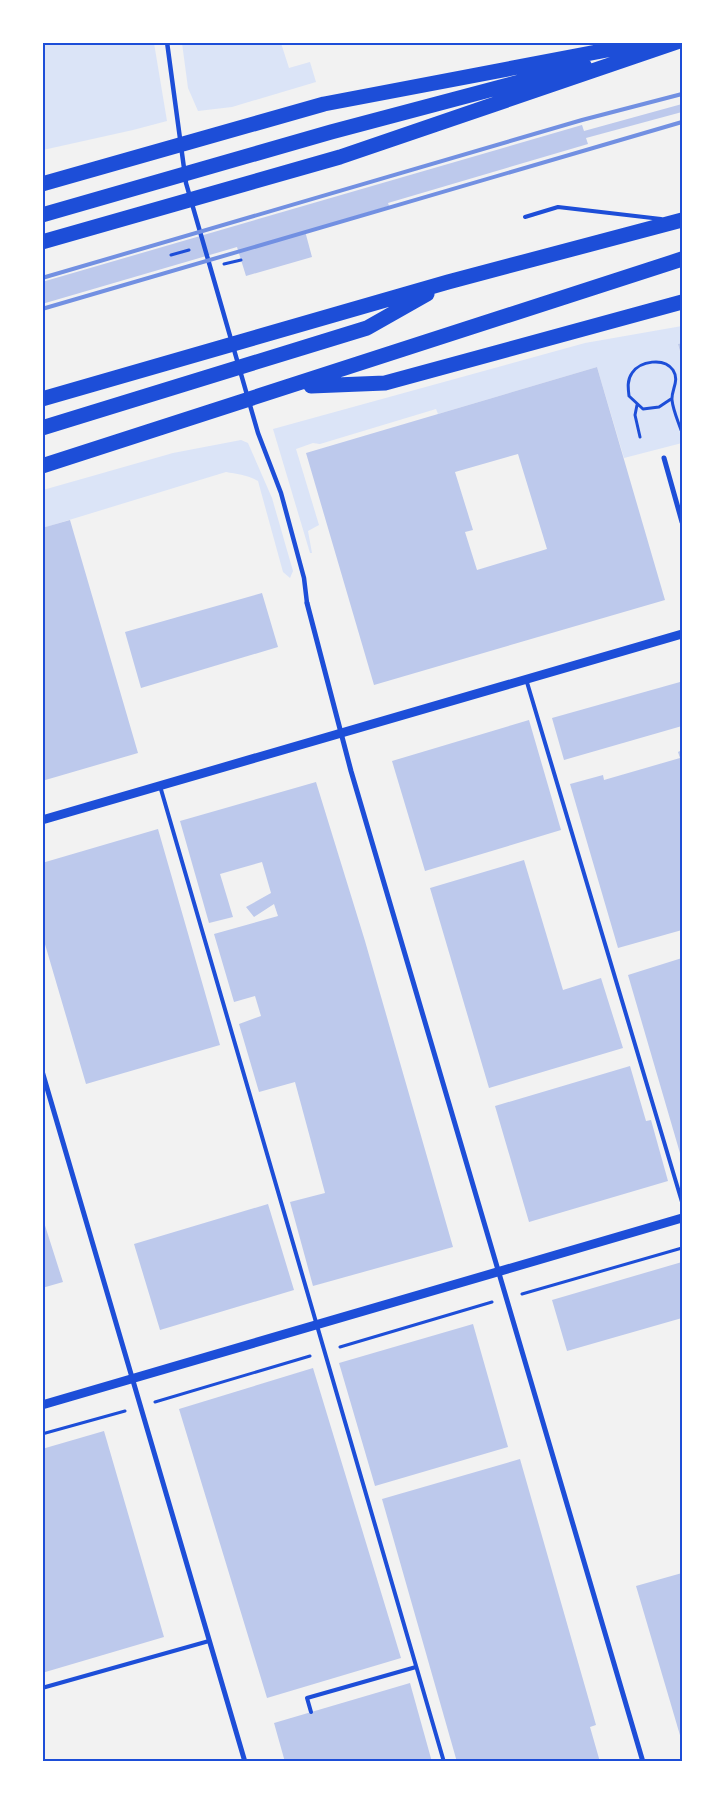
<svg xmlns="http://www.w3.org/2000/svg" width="725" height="1804" font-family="Jost,sans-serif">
<rect width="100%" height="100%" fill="#f2f2f2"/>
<path fill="#dbe4f7" d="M43,42L154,43L167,121L133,130L43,150Z
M182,43H281L289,68L310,62L316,82L232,107L198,111L188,88Z
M682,326V343L678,344L682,361V443L624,458L597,367L438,414L436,409L320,444L313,443L296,449L319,525L308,531L312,553H310L273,429L585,343Z
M241,440L248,443L272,498L293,571L290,578L283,572L258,481C248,475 237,474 226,472L43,528V490L173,453Z"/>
<path fill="#bdc9ec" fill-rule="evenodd" d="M682,104V112L586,138L588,144L388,203L389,206L305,231L312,257L246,276L237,247L42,304V282L582,125L584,131Z
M682,343V359L678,344Z
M597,367L665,600L374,685L306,453ZM518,454L547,549L477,570L465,532L473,530L455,472Z
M70,520L138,753L42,781V528Z
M262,593L278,647L141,688L125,632Z
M680,682L682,692V726L564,760L552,718Z
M529,720L561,830L425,871L392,761Z
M682,750V930L618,948L570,784L603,775L604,780L680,758L678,752Z
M316,782L365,941L453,1247L313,1286L290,1202L325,1193L295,1082L259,1092L239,1024L261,1016L255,996L234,1002L214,934L278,916L274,904L254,917L246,907L271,893L262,862L220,874L233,917L209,923L180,821Z
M158,829L220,1045L86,1084L42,934V863Z
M524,860L563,990L601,978L623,1048L489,1088L430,888Z
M682,958V1160L628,975Z
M630,1066L646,1121L651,1120L668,1181L529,1222L495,1106Z
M268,1204L294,1290L160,1330L134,1244Z
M42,1216L63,1282L42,1288Z
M682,1262V1318L567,1351L552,1300Z
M473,1324L508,1447L375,1486L339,1363Z
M313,1368L401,1658L267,1698L179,1409Z
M104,1431L164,1637L42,1673V1449Z
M520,1459L596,1725L590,1727L600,1762H457L382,1499Z
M682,1573V1742L636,1586Z
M410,1683L432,1762H285L274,1723Z"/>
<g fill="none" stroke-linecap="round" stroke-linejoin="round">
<path stroke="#1d4ed8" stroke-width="3" d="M171,255L189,250
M224,264L241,260
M671,399L659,407L643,409L629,396C628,388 627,380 632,373C640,361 664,357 673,370C680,381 671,390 672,400C673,410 678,421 681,430
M637,405L635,415L640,437
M522,1294L682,1248
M340,1347L492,1302
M155,1402L310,1356
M42,1434L125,1411"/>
<path stroke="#1d4ed8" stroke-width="4" d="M525,217L558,207L661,219
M526,679L682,1202
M160,786L444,1762
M42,1688L209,1641
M311,1712L307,1698L416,1667"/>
<path stroke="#1d4ed8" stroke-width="4.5" d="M167,42L186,183L258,433L281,493L304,578L307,603"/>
<path stroke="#1d4ed8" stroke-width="5" d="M664,458L682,522
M307,603L351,771L643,1762
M42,1071L245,1762"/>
<path stroke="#1d4ed8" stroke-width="9" d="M42,820L682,634
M42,1405L682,1218"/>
<path stroke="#1d4ed8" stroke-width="15" d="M42,184L324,104L649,42
M42,215L331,132L584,65
M42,242L340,157L677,42
M311,386L385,383L682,302
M42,399L448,282L682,220
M42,428L367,328L427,294
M42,466L682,259"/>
<path stroke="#7290e2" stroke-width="4" d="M42,278L582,120L682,94
M42,309L682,122"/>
</g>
<rect width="725" height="1804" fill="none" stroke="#ffffff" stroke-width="88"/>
<rect x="44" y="44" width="637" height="1716" fill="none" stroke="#1d4ed8" stroke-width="2"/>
</svg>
